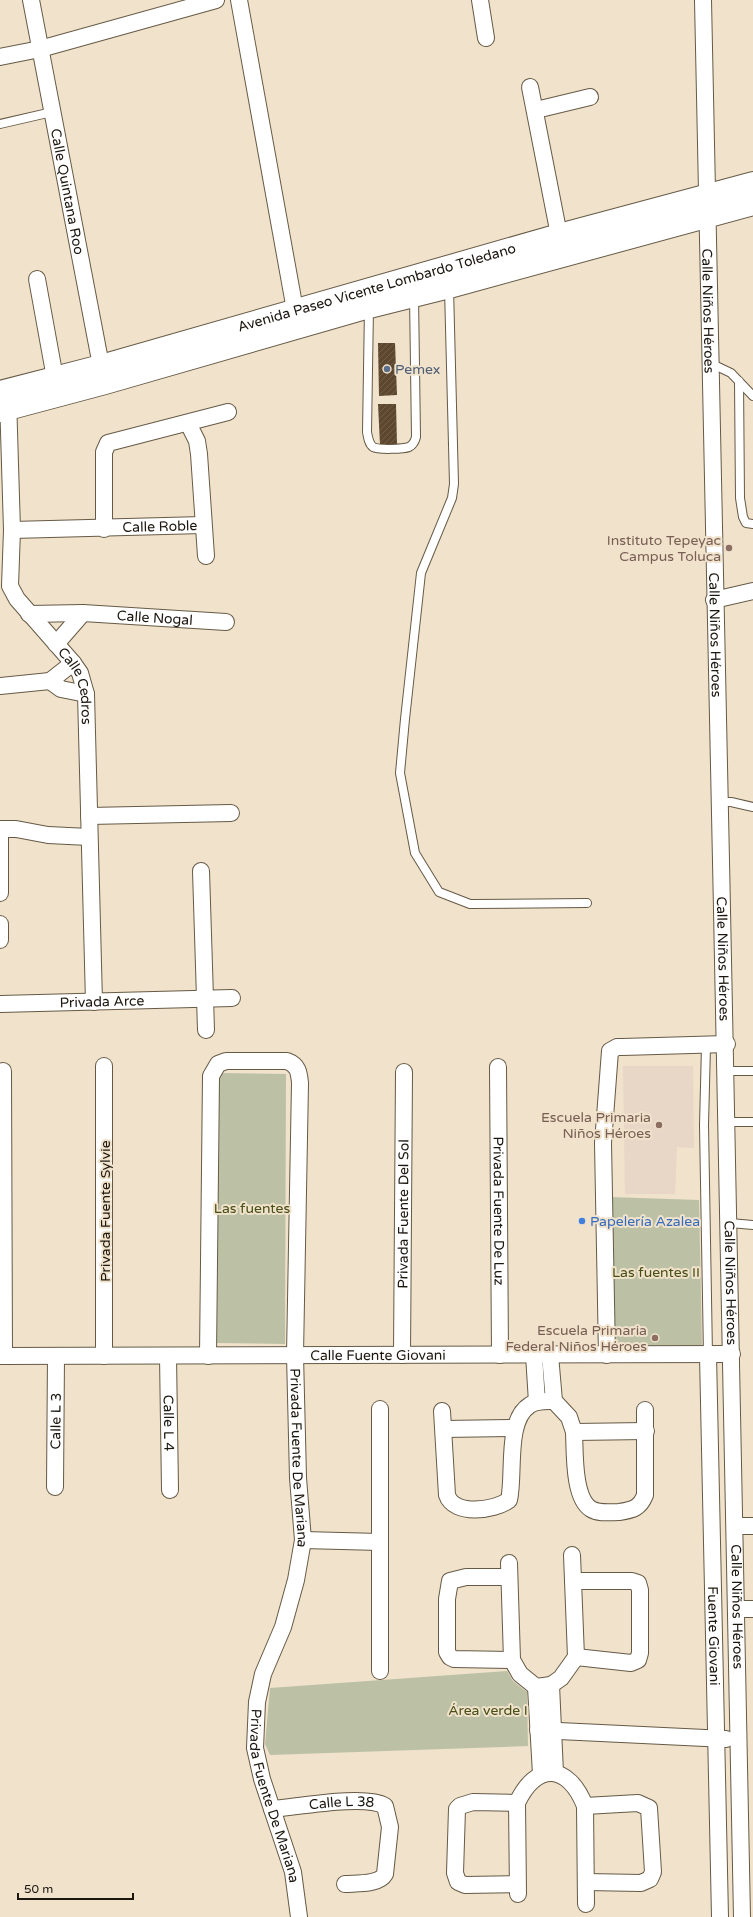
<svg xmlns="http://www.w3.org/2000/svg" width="753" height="1917" font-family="'Varela Round',sans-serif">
<defs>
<pattern id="building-hatch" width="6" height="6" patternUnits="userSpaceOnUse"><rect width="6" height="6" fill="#5d472e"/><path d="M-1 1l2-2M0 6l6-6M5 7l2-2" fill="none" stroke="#705e49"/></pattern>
</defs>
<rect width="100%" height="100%" fill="#f0e2cb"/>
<path fill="#e8d6c6" d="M623,1066H693L694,1148L677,1147L675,1194H625Z"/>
<path fill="#bcc1a6" d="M218,1073L286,1074L285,1344L217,1343Z
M610,1197L699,1200L702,1345L613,1346Z
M507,1671L513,1681L527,1692L528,1746L270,1755L265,1744L270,1688Z"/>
<path fill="url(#building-hatch)" d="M378,343H395L397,395L379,396Z
M378,404H396L397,444L380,445Z"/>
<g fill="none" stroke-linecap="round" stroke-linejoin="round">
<defs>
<path id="service" d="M0,124L52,112
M449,288L454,484L452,498L421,573L405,719L400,773L415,853L439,892L470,904L587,903
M369,308L367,432C368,438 369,444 373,447C378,450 404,449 409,447C413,445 415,441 416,437L414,296
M710,363L731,373L753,396
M739,381L740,498L743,517L746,523L753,524
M720,802H731L753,807
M706,1046L704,1125L708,1355
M727,1071H753
M728,1122H753
M730,1223L753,1225"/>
<g id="minor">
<path id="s1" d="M31,0L103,376"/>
<path d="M239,0L295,310"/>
<path d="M480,0L486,38"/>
<path id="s2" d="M703,0C712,639 735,1278 742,1917"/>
<path d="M0,57L40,49L216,0"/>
<path d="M530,87L559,235"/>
<path d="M536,110L590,97"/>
<path d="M37,279L55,378"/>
<path id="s3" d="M8,398L12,530L10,586L17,599L73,663L80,673L86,694L94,1002"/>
<path d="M188,423L197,441L199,454L206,556"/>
<path d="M104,529V452L108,443L228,412"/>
<path id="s4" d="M12,530L203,525"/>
<path d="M714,600L753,591"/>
<path id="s5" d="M29,614L83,613L226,622"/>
<path d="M56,644L83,613"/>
<path d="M50,681L61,689L86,694"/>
<path d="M0,686L50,681L73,663"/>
<path d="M89,816L231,813"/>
<path d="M0,829H16L48,835L89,837"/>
<path d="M201,871L206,1030"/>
<path d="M0,893V829"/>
<path d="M0,924V940"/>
<path id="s6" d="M0,1004L232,998"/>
<path d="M104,1066V1356"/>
<path id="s7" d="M498,1067L500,1355"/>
<path d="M3,1071L4,1356"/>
<path id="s8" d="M402,1355L404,1072"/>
<path d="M534,1355L537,1402"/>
<path d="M550,1355L554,1401L569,1417L574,1432L646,1431"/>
<path d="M607,1355L603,1143L610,1051L617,1047H622L727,1044"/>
<path id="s9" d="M708,1355L720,1917"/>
<path id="s10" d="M0,1356L732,1354"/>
<path id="s11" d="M168,1356L170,1490"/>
<path id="s12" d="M208,1356L211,1076L218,1064L226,1061H287C298,1065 299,1072 300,1083L295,1355L298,1478L303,1540L296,1580L283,1627L263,1674L257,1702L255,1748L262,1779L293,1872L299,1917"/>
<path d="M442,1411L447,1495C454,1516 494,1511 509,1500C515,1475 505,1420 530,1405C537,1400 546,1401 554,1401"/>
<path d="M444,1429L514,1428"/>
<path d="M574,1432C575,1452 573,1498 591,1509C599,1514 611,1512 619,1512C633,1510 640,1508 645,1495V1410"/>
<path id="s13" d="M55,1487L56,1356"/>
<path d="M736,1526H753"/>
<path d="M303,1540L380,1542"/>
<path d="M509,1563L512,1660L520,1674L536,1687L551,1685L561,1678L576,1657L572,1555"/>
<path d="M509,1577H466L450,1581L447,1599V1652L450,1657L454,1659L512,1660"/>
<path d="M573,1581H632L638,1583L640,1590V1653L638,1660L631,1663L576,1657"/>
<path d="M737,1609H753"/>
<path d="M380,1671V1409"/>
<path d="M551,1685L555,1773"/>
<path d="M536,1687L541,1774"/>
<path d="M538,1730L726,1739"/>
<path d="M517,1803L473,1802L460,1806L457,1809L455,1873L458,1882L465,1885L517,1884"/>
<path d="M585,1806L638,1803L649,1808L653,1872L650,1879L641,1883L586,1882"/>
<path id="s14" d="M272,1809C297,1807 366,1794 385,1806L390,1827L385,1874C379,1885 356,1883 345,1884"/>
<path d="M518,1894L517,1803C536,1762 568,1763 585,1806L586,1904"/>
</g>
<g id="secondary">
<path id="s15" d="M0,392L101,366L559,235L753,183"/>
<path d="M0,411L105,383L369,307L449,287L753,204"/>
</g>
</defs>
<use href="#service" stroke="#665a46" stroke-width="10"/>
<use href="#minor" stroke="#665a46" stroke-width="18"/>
<use href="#secondary" stroke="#665a46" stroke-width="24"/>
<use href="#service" stroke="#fff" stroke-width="8"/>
<use href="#minor" stroke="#fff" stroke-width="16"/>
<use href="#secondary" stroke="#fff" stroke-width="22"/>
</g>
<circle fill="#5c6f8a" stroke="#f0e2cb" stroke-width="1.5" cx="387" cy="369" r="4"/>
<g fill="#8d6e63" stroke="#f0e2cb" stroke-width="1.5">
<circle cx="729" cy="548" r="4"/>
<circle cx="659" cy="1125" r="4"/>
<circle cx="655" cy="1338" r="4"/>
</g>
<circle fill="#3f7fe0" stroke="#f0e2cb" stroke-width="1.5" cx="582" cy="1221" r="4"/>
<g text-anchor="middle" stroke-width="4" stroke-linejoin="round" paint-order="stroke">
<g font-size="14" fill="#1b160e" stroke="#f0e2cb">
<text dy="5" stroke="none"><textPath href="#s1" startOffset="195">Calle Quintana Roo</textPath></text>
<text dy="5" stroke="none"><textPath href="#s15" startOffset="391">Avenida Paseo Vicente Lombardo Toledano</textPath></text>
<text dy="5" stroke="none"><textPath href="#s2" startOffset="311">Calle Niños Héroes</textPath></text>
<text dy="5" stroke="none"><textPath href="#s4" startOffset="148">Calle Roble</textPath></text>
<text dy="5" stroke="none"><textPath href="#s5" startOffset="126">Calle Nogal</textPath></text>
<text dy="5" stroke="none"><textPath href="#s2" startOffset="635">Calle Niños Héroes</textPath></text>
<text dy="5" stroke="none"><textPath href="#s3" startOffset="311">Calle Cedros</textPath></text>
<text dy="5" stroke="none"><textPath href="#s2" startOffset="959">Calle Niños Héroes</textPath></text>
<text dy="5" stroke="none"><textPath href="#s6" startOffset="102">Privada Arce</textPath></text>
<text transform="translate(105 1211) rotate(-90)" y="5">Privada Fuente Sylvie</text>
<text dy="5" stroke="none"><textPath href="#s7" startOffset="144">Privada Fuente De Luz</textPath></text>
<text dy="5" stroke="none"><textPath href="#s8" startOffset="141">Privada Fuente Del Sol</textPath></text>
<text dy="5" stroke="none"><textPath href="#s2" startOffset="1283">Calle Niños Héroes</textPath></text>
<text dy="5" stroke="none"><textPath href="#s10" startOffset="378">Calle Fuente Giovani</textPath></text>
<text dy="5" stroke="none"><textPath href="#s13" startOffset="66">Calle L 3</textPath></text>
<text dy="5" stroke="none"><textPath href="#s11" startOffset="67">Calle L 4</textPath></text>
<text dy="5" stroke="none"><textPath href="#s12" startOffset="766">Privada Fuente De Mariana</textPath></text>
<text dy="5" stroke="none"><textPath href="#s2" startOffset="1607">Calle Niños Héroes</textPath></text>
<text dy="5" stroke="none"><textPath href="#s9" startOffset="281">Fuente Giovani</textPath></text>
<text dy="5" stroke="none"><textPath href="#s12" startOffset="1114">Privada Fuente De Mariana</textPath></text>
<text dy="5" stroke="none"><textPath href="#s14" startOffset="70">Calle L 38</textPath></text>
</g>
<g font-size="14" fill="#4e5e75" stroke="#f0e2cb" text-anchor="start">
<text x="395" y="374">Pemex</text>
</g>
<g font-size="14" fill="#785e54" stroke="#f0e2cb" text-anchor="end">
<text x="721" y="545">Instituto Tepeyac<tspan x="721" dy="16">Campus Toluca</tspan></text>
<text x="651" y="1122">Escuela Primaria<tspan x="651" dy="16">Niños Héroes</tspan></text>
<text x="647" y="1335">Escuela Primaria<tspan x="647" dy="16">Federal Niños Héroes</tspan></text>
</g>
<g font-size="14" fill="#474e16" stroke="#f0e2cb">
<text x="252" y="1213">Las fuentes</text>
<text x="656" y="1277">Las fuentes II</text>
<text x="488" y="1715">Área verde I</text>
</g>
<g font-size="14" fill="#366cbe" stroke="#f0e2cb" text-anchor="start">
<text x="590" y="1226">Papelería Azalea</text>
</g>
</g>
<path d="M18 1893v6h115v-6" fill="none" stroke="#1b160e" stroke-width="2"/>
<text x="24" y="1893" font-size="12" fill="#1b160e" stroke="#f0e2cb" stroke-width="3" paint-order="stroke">50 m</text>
</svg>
